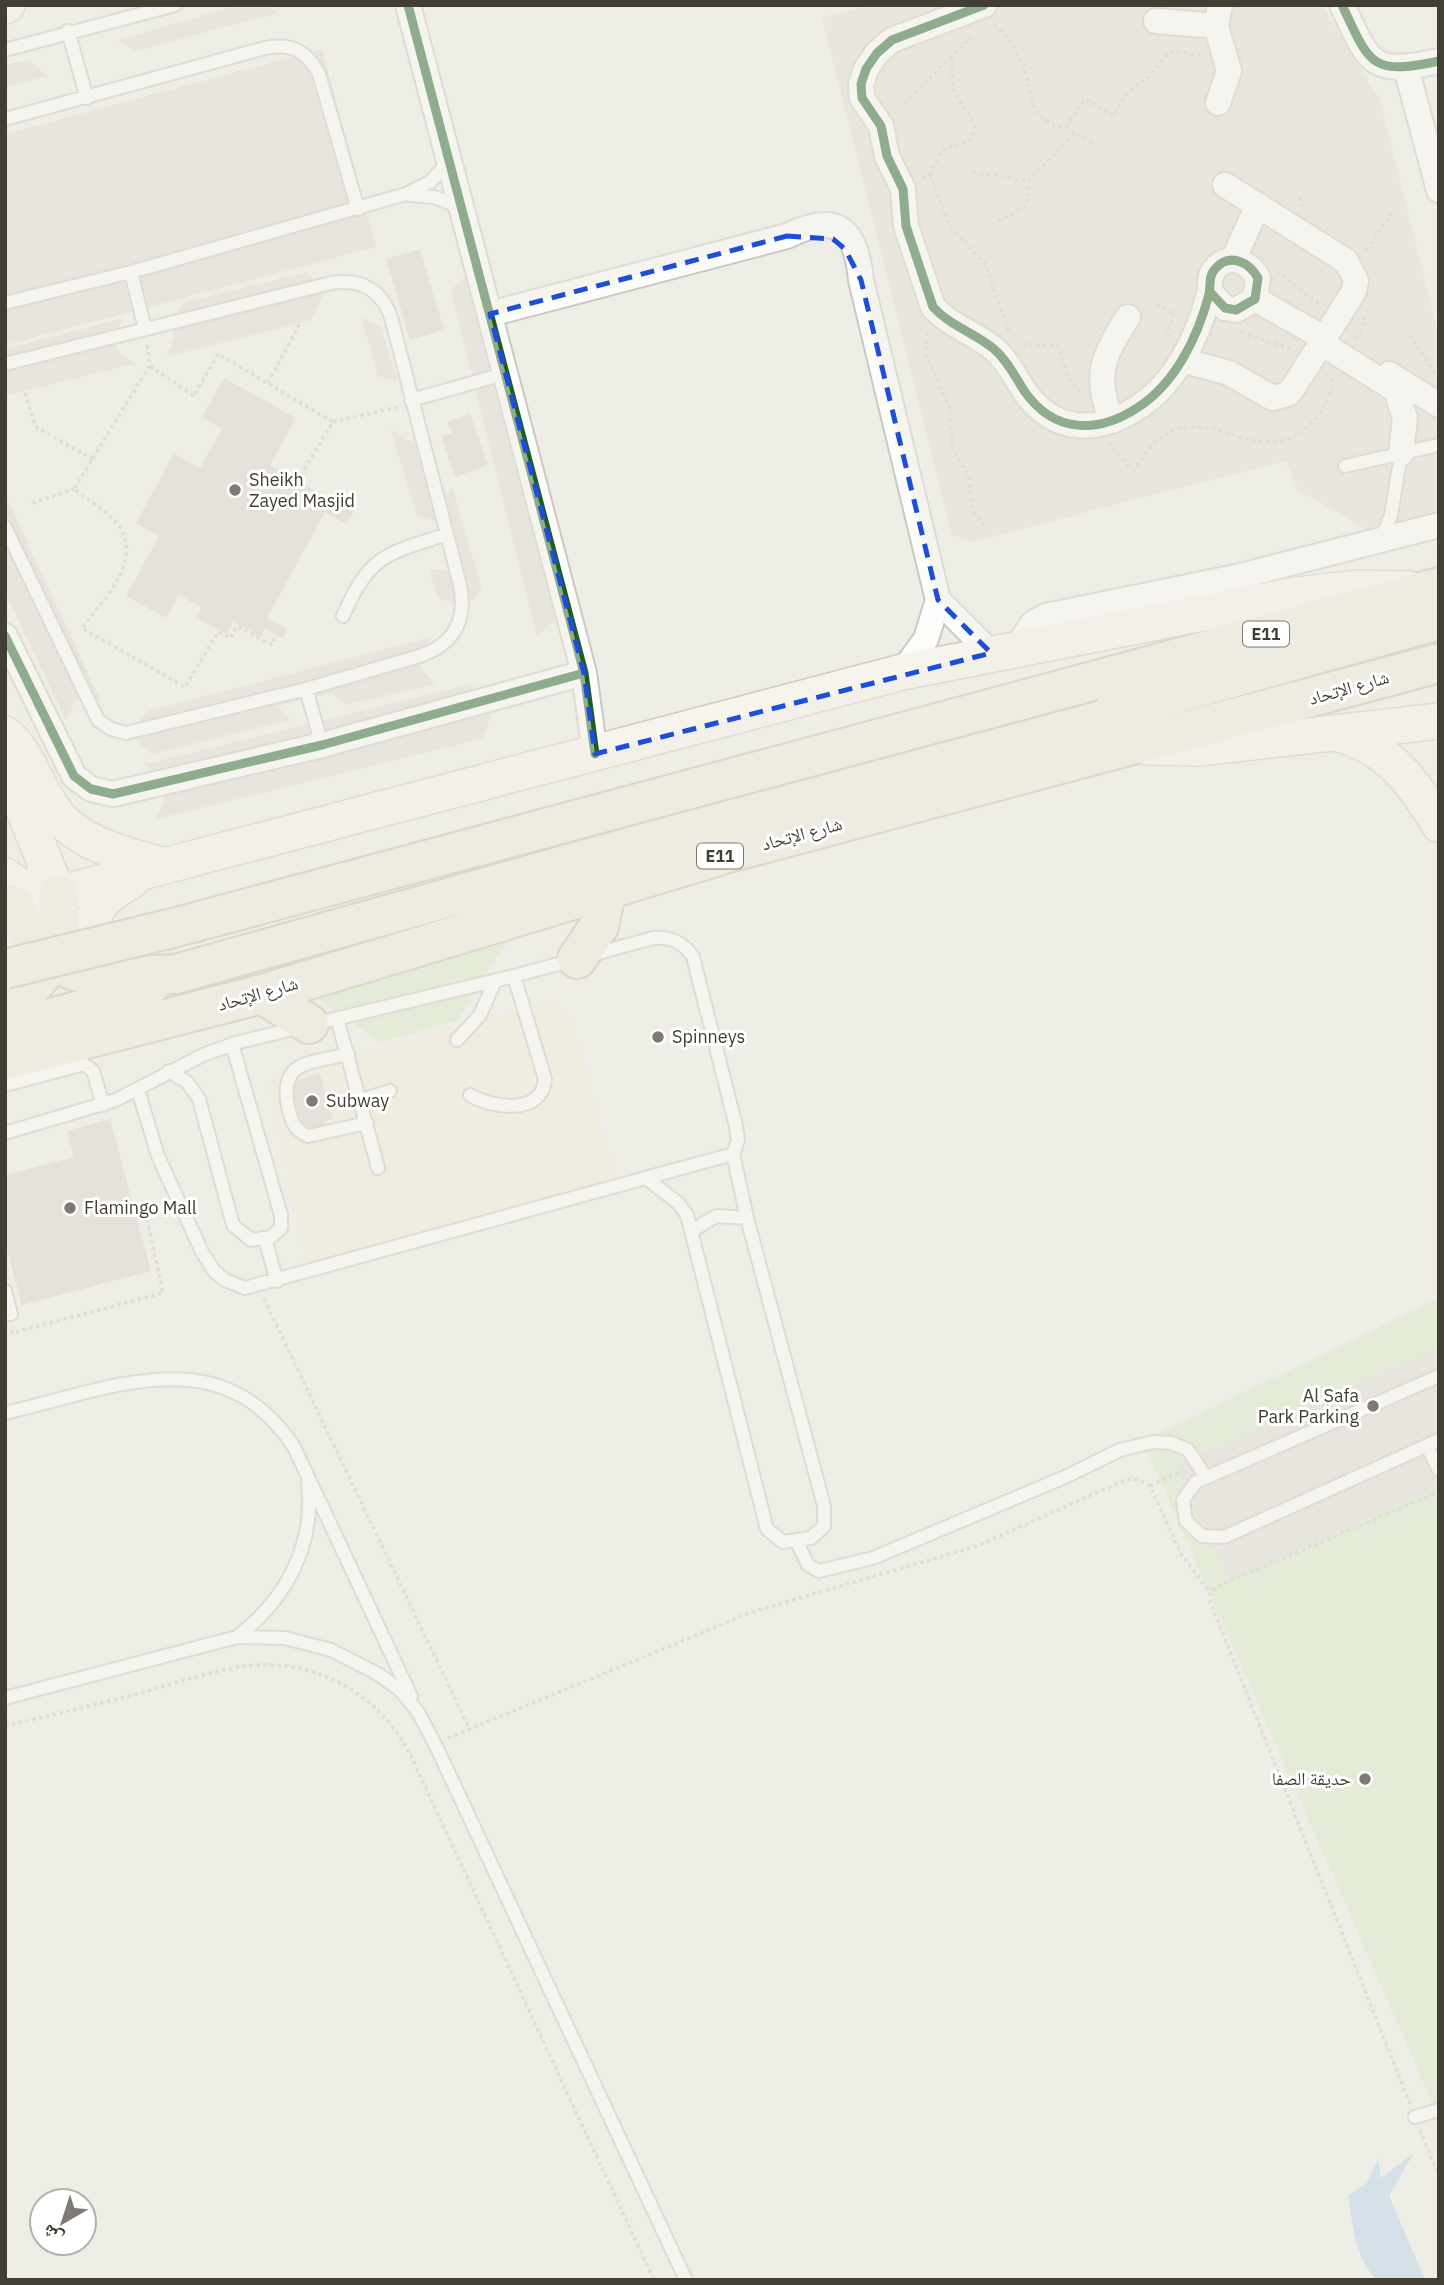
<svg xmlns="http://www.w3.org/2000/svg" width="1444" height="2285" font-family="'IBM Plex Sans','Noto Naskh Arabic',sans-serif">
<rect width="100%" height="100%" fill="#eeede6"/>
<path fill="#e3dfd3" d="M868,5H1322L1380,100L1439,336V511L1368,530L1298,490L1286,461L971,542L952,535L822,18Z"/>
<path fill="#f2ead8" d="M548,1003L570,1016L612,1168L600,1185L308,1264L268,1080Z"/>
<path fill="#d8eac5" d="M511,935L457,1021L380,1042L308,991Z
M1439,1298V2118L1143,1441Z"/>
<path fill="#dddcd6" d="M239,5H268L278,13L135,51L118,40Z
M322,49L376,247L5,345V134Z
M28,60L47,76L5,87V65Z
M306,272L320,286L322,298L311,320L166,357L175,337L170,322L185,302Z
M468,273L556,620L537,636L451,290Z
M361,317L381,327L398,382L378,376Z
M124,318L113,338L118,351L134,364L5,396V349Z
M391,430L415,444L435,510L452,487L482,590L473,600L457,605L438,598L429,569L459,571L443,523L417,516Z
M5,494L101,701L91,696L75,701L66,720L5,593Z
M431,637L419,658L423,671L436,684L346,705L332,693L277,706L290,720L152,754L141,745L135,726L148,711Z
M471,684L491,717L482,739L156,819L165,798L163,783L145,764Z
M1439,1347V1486L1229,1580L1176,1465Z"/>
<path fill="#b5d2ed" d="M1413,2154L1389,2196L1425,2280H1377C1355,2258 1353,2226 1348,2196L1367,2183L1378,2159L1381,2178Z"/>
<path fill="#d7d5cf" d="M420,249L444,330L410,340L386,259Z
M224,378L296,418L270,465L354,512L346,524L325,512L267,618L287,629L283,638L264,628L262,637L233,622L226,634L196,617L202,608L179,595L166,618L126,596L159,536L136,523L174,454L200,468L222,429L202,417Z
M470,414L488,465L455,477L441,436L452,433L448,422Z
M320,1074L333,1119L324,1122L326,1128L314,1132L313,1126L303,1129L290,1082Z
M110,1119L151,1271L22,1305L5,1242V1175L74,1157L67,1131Z"/>
<g fill="none" stroke-linecap="round" stroke-linejoin="round">
<defs>
<path id="service" d="M68,31L87,98
M5,50L175,5
M5,119L265,48C291,43 306,50 319,74L358,209
M410,195L434,197L461,207
M131,272L145,329
M5,303L131,272L406,194L430,182L449,162
M5,364L331,283C362,278 383,290 392,321L460,585C467,621 454,644 420,656L306,689L126,733L111,729L98,720L5,527
M411,400L504,374
M1345,466L1439,445
M1381,539L1391,515L1401,454
M343,616C371,553 385,555 447,534
M306,689L322,745
M337,1018L378,1168
M457,1040L480,1015L495,981
M348,1054C308,1064 277,1060 289,1111C292,1123 296,1131 308,1136L367,1123
M169,1071L187,1082L199,1099L233,1225L251,1240L271,1237L281,1228V1215L232,1044
M5,1085L84,1064L93,1071L103,1105
M138,1090L158,1156L202,1252L214,1271L225,1280L245,1288L733,1154
M470,1095C492,1108 542,1116 545,1079L514,976
M361,1100L390,1091
M5,1133L116,1100L203,1055L239,1042L514,976L653,938C671,936 683,942 693,957L736,1126L738,1140L733,1154L747,1218L824,1506V1526L811,1538L783,1542L767,1529L687,1215L678,1203L646,1178
M692,1231L716,1216L747,1218
M265,1239L277,1281
M5,1291L11,1314
M1439,1376L1196,1482L1183,1500L1186,1521L1202,1536L1224,1537L1439,1440
M5,1413C110,1389 221,1336 294,1447L411,1696
M1427,1446L1439,1470
M797,1542L808,1565L819,1571L873,1558L1065,1477L1120,1450L1153,1442L1172,1443L1188,1450L1206,1477
M237,1637C286,1599 315,1546 308,1483
M5,1698L237,1637L285,1638L331,1650L378,1674L399,1689L418,1712L435,1744L686,2280
M1415,2117L1439,2110"/>
<path id="minor" d="M408,5L584,673L595,754
M984,5L892,40L877,53L866,69L861,84L862,98L881,126L887,156L903,189L906,226L933,307C950,326 975,333 994,349C1008,361 1015,377 1025,392C1054,433 1097,434 1137,408C1175,384 1198,337 1209,294C1211,285 1208,277 1215,269C1229,252 1249,262 1258,278L1255,299L1236,310L1225,308L1210,292
M1342,5C1370,64 1370,76 1439,61
M1156,21L1216,26
M1406,68L1439,190
M1218,103L1229,71L1216,26L1220,5
M1233,260L1258,205
M1255,299L1324,338
M490,314L787,236C836,212 856,227 861,280L938,600L926,639L902,672
M1321,343L1396,390L1405,418L1401,454
M1182,360L1229,373L1273,398L1288,394L1293,388L1354,291L1356,280L1346,261L1225,185
M1389,374L1439,405
M1112,421C1093,376 1103,356 1128,317
M938,600L991,653
M5,636L74,776L91,789L113,794L322,745L584,673
M1016,649L1033,623L1046,616L1236,577L1439,525"/>
<path id="secondary" d="M5,6L7,5
M5,734C30,755 36,787 55,812C79,844 125,855 162,865
M1339,734C1388,747 1414,783 1439,824
M1147,747L1199,748L1439,721
M5,764L58,894
M5,876C21,888 41,898 45,870
M5,908L902,672L1290,596L1358,588L1409,589
M5,944C14,959 12,970 5,985
M127,957L109,949L92,926C95,902 111,893 131,881"/>
<path id="trunk" d="M1093,681L1439,587
M14,905C44,989 103,977 176,974L1439,620
M577,959L599,926L607,888
M262,994L309,1024
M5,1004C51,982 64,942 58,894
M5,1030L103,1004L150,985
M5,1060L262,994L732,852L1439,663"/>
</defs>
<use href="#service" stroke="#cac9c2" stroke-width="16"/>
<use href="#minor" stroke="#cac9c2" stroke-width="28"/>
<use href="#secondary" stroke="#cecabd" stroke-width="38"/>
<use href="#trunk" stroke="#c6bda1" stroke-width="42"/>
<path stroke="#cfcdc8" stroke-width="3.5" stroke-dasharray="3.5 3.5" stroke-linecap="butt" d="M994,25L1007,37L1024,65L1034,108L1040,116L1055,126L1066,127L1096,145
M905,103L973,35
M1066,127L1085,99L1114,116L1127,92L1148,78L1167,54L1177,51L1202,56
M973,172L1029,181
M930,174L949,224L985,264L1009,332
M923,178L930,174C948,138 935,155 969,141C985,120 959,109 954,90C951,80 953,66 952,55
M1299,198L1303,206
M998,221L1026,206L1029,181L1075,132
M1366,250L1392,213
M1278,271L1321,306
M1157,304L1175,314
M1241,332L1290,349
M928,333L925,352L950,408L952,447L969,477L972,508L985,526
M1410,335L1436,375
M1167,337L1174,314
M1356,338L1366,322L1363,318
M1022,344L1058,346L1068,377L1081,392
M147,345L150,365L74,489C89,501 115,515 123,533C138,568 101,602 82,628L185,687L218,632L231,638L237,626L272,645L275,637
M150,366L194,396L218,354L333,422L300,476
M268,383L300,323
M25,393L36,427L94,460
M333,422L397,407
M1109,443L1128,467L1134,470C1142,457 1153,441 1167,434C1217,405 1263,475 1314,421C1325,408 1332,393 1333,377
M32,503L74,489
M264,1299L470,1730
M12,1330V1333L163,1293L147,1219L161,1201
M1150,1486L1183,1470
M5,1726C52,1715 98,1704 145,1692C175,1683 206,1673 237,1667C309,1655 377,1690 410,1754L654,2280
M448,1738L752,1612L977,1546L1128,1479L1139,1480L1150,1486L1181,1554L1210,1593
M1410,2104L1210,1601V1593L1217,1586L1439,1492
M1420,2130L1439,2176"/>
<use href="#service" stroke="#fcfcfb" stroke-width="12"/>
<use href="#minor" stroke="#fcfcfb" stroke-width="24"/>
<use href="#secondary" stroke="#f6f4ec" stroke-width="35"/>
<use href="#trunk" stroke="#eeeadc" stroke-width="38"/>
<defs>
<path id="trunk-bridge" d="M5,969L177,927L1093,681"/>
</defs>
<use href="#trunk-bridge" stroke="#c6bda1" stroke-width="42" stroke-linecap="butt"/>
<use href="#trunk-bridge" stroke="#eeeadc" stroke-width="38"/>
<defs>
<path id="cycleway" d="M408,5L584,673L595,754
M984,5L892,40L877,53L866,69L861,84L862,98L881,126L887,156L903,189L906,226L933,307C950,326 975,333 994,349C1008,361 1015,377 1025,392C1054,433 1097,434 1137,408C1175,384 1198,337 1209,294C1211,285 1208,277 1215,269C1229,252 1249,262 1258,278L1255,299L1236,310L1225,308L1210,292
M1342,5C1370,64 1370,76 1439,61
M5,636L74,776L91,789L113,794L322,745L584,673"/>
</defs>
<use href="#cycleway" stroke="#fff" stroke-width="13"/>
<use href="#cycleway" stroke="#1b5e20" stroke-width="9"/>
</g>
<path d="M0 0H1444V2285H0ZM787,236L833,239L845,249L861,280L938,600L991,653L595,754L584,673L490,314Z" fill="#eeede6" fill-opacity=".55" fill-rule="evenodd"/>
<path fill="none" stroke="#1d4ed8" stroke-width="5" stroke-dasharray="14 9" stroke-linejoin="round" d="M787,236L833,239L845,249L861,280L938,600L991,653L595,754L584,673L490,314Z"/>
<g fill="#7f7b72" stroke="#fff" stroke-width="2.5">
<circle cx="235" cy="490" r="7"/>
<circle cx="658" cy="1037" r="7"/>
<circle cx="312" cy="1101" r="7"/>
<circle cx="70" cy="1208" r="7"/>
<circle cx="1373" cy="1406" r="7"/>
<circle cx="1365" cy="1779" r="7"/>
</g>
<g text-anchor="middle" stroke-width="6" stroke-linejoin="round" paint-order="stroke">
<g fill="#fff" stroke="#7b7870" stroke-width="2">
<rect x="1243" y="621.5" width="46" height="25" rx="5"/>
<rect x="697" y="843.5" width="46" height="25" rx="5"/>
</g>
<g font-size="16" font-weight="bold" fill="#433e33">
<text x="1266" y="640">E11</text>
<text x="720" y="862">E11</text>
</g>
<g font-size="18" fill="#433e33" stroke="#fff" text-anchor="start">
<text x="249" y="486">Sheikh<tspan x="249" dy="21">Zayed Masjid</tspan></text>
<text x="672" y="1043">Spinneys</text>
<text x="326" y="1107">Subway</text>
<text x="84" y="1214">Flamingo Mall</text>
<text x="1359" y="1402" text-anchor="end">Al Safa<tspan x="1359" dy="21">Park Parking</tspan></text>
<text x="1351" y="1785" text-anchor="end">حديقة الصفا</text>
</g>
<g font-size="18" fill="#433e33" stroke="#fff">
<text transform="translate(1349 688) rotate(-16)" y="6">شارع الإتحاد</text>
<text transform="translate(802 834) rotate(-15)" y="6">شارع الإتحاد</text>
<text transform="translate(258 994) rotate(-16)" y="6">شارع الإتحاد</text>
</g>
</g>
<rect width="1444" height="2285" fill="none" stroke="#433e33" stroke-width="14"/>
<g transform="translate(63 2222) rotate(219)"><circle r="33" fill="#ffffff" stroke="#b4b2ad" stroke-width="2"/>
<path d="M0-5L12 26L0 18L-12 26Z" fill="#7f7b72"/>
<text y="-10" font-size="19" font-weight="bold" text-anchor="middle" fill="#433e33">ش</text>
</g>
</svg>
